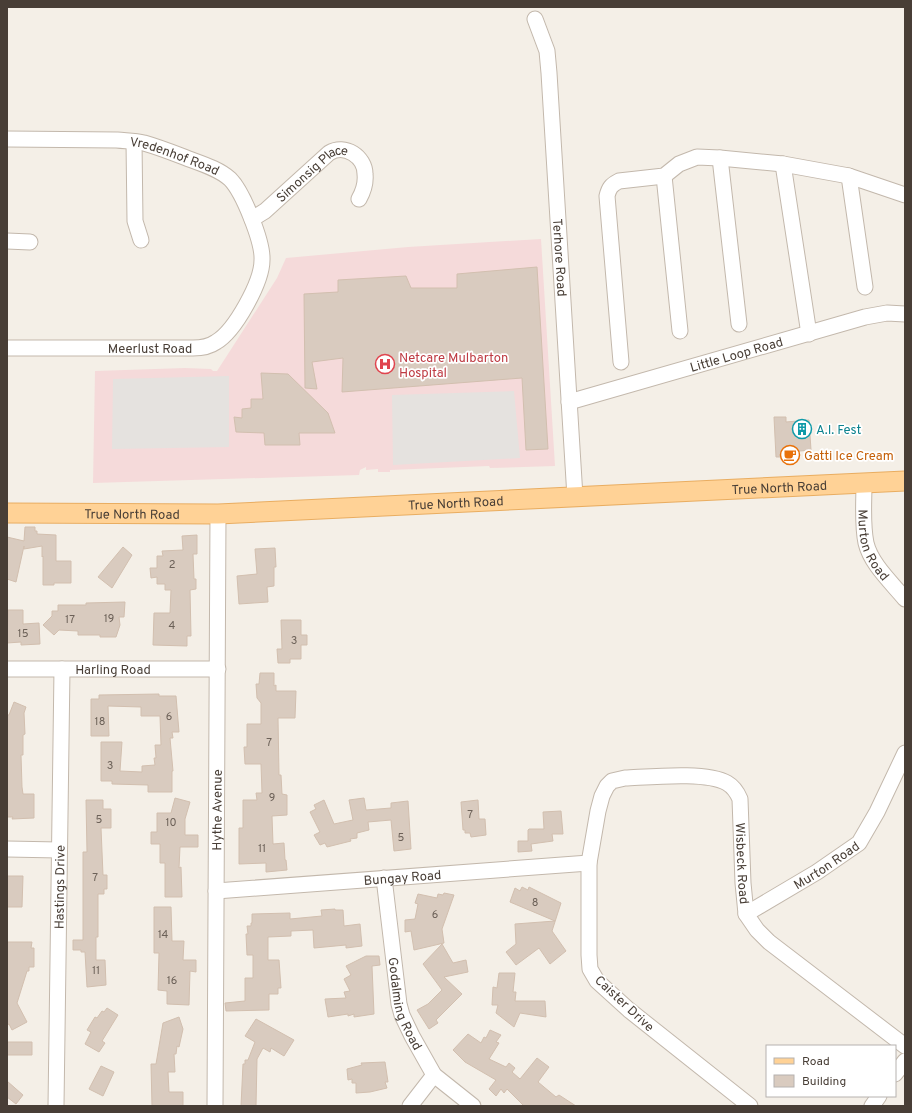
<svg xmlns="http://www.w3.org/2000/svg" width="912" height="1113" font-family="Overpass,sans-serif">
<rect width="100%" height="100%" fill="#f4efe7"/>
<path fill="#f5dada" d="M541,239L555,466L490,468L489,466L390,470V472H378V469L366,470V467L360,470L359,475L93,483L95,371L185,368L211,369L213,371H217L277,278L286,258L408,247Z"/>
<path fill="#e5e2df" d="M229,376V447L112,449L113,379Z
M514,391L520,458L393,465L392,395Z"/>
<path fill="#d9cbbf" stroke="#d2bfaf" d="M537,267L548,449L526,450L522,378L342,392L343,358L312,362L317,389L305,388L304,294L338,292V280L406,276L411,288H457V274Z
M261,373L288,374L328,413L335,433H299L300,445H265L264,433L236,432L234,417L242,418V409L251,408V399H263Z
M774,417H786V422L809,420L811,450L788,452V457H776Z
M25,527H35V531H37V534L56,535V561H71V583H54V585H43V556L42,557V546L24,549V546L16,582L7,579V537L24,541Z
M197,535V554H193L194,579H196V589L190,590L191,636H187V646L153,645L154,613H170L171,590H165V584H157V577L151,578L150,568H157V556H163L162,551L183,550L182,536Z
M123,547L132,555L112,588L98,577Z
M275,548L276,567H274V586L267,587L268,602L239,604L237,576L257,574L255,549Z
M125,602L124,617H119L120,625L116,637H100V635H78V631L59,630L54,635L43,625L52,616V611H58V605H86V603Z
M8,610H23V624L39,623L40,644L21,645V642L7,643Z
M281,620H301V635H307V645H301V659H290V663H278L277,649H282Z
M260,673H274V686L276,685V691H296L295,718H278L279,775H281L282,794L287,795V815L272,816L273,844L284,843L285,860H286L287,870L266,872V863L239,864V828H243V800H257L256,793H262L261,764H245L244,747H247V724H261V703L257,698L256,684H259Z
M159,694V696H176L179,732H172L173,738H170L173,771H172V792H148V785L112,784V781H101V742H122L120,771L142,772V766L155,765L154,758H156L155,745H161L160,716H141V707L108,706L109,736H91V699H99V695Z
M14,702L26,707L24,713L25,734L23,735V755H21L22,787L23,794H34V818L12,819L13,817H7V715H9Z
M175,798L190,802L185,819V835H198V847H180L179,868L181,867L182,897H165V863H160V844H151V832H157V813H171Z
M364,798L366,810L391,808V803L408,801L411,849L394,851L391,820L368,822L369,830L357,833V838L350,839L351,841L327,847L325,843L320,845L314,835L320,832L310,812L316,809L314,805L324,800L334,824L353,820L349,800Z
M86,800H103V809H111V828H101L103,875H107V889H104V894H98V937H96V960H105L106,985L87,987L85,952H81V950H73V940H83V852H87Z
M478,800L479,819H485L486,835L471,837L470,833H465V830H463L461,802Z
M561,811L563,834H552L553,841L531,844L532,851L518,852V841H528V830L529,829H544L543,812Z
M7,876H23L22,907H7Z
M522,887L528,890L529,887L561,903L552,931L566,951L550,964L539,948L516,965L506,952L516,944L515,924L555,921L510,902L515,888L520,891Z
M444,893L454,895L442,929L444,943L414,950L411,931L405,932V920L415,919L418,904L415,903L418,894L437,898L438,894L443,895Z
M154,907H171L172,941H184L183,960H196V972L190,971L189,1005L167,1004V991L158,990L159,953H154Z
M335,909V910H343L344,926L360,924L362,946L346,948V945L314,948L313,930L291,931V936L268,937V960H279L281,988H278V994H269V1010L226,1011L225,1003L245,1001V978H253V955H247L246,934H248L247,926H251V923H252V914L290,913V919L322,916L321,910Z
M7,942H32L31,948H34V967H29V971H27L17,1003L27,1022L12,1030L9,1024L7,1025Z
M442,944L453,963L466,960L468,972L444,977L462,994L436,1020L438,1023L429,1029L417,1010L428,1004L442,990L423,964Z
M366,956H379L380,965L372,966L374,1014L354,1017V1014L348,1016V1014L328,1017L325,999L346,998L344,992L350,991L344,979L351,975L346,966Z
M499,973H515L513,992H516L515,1001H545L546,1017L520,1013L514,1027L496,1013L498,1005H492L493,987L497,988Z
M107,1008L118,1015L102,1041L105,1043L99,1052L85,1044L91,1032L87,1030L95,1017L97,1018L102,1011L104,1012Z
M179,1017L183,1029L179,1047L177,1046L176,1054H174L175,1072H168L169,1092H183V1106H152L151,1064H156L163,1023Z
M256,1019L294,1040L284,1056L271,1048L270,1052L263,1048L257,1059L256,1106H241L243,1064H245V1060H248L255,1042L245,1036Z
M490,1030L501,1035L496,1042L499,1043L489,1059L506,1067L509,1063L515,1068L512,1072L520,1079L537,1058L549,1067L538,1082L556,1097L559,1095L576,1106H524L507,1089L504,1093L501,1089L496,1096L489,1089L496,1080L465,1062L453,1050L468,1034L481,1043L484,1037L486,1038Z
M7,1042H32V1055H7Z
M385,1062L388,1082H385L387,1088L370,1092L356,1093V1083H352V1079L348,1080L347,1069L362,1065L361,1063Z
M101,1066L114,1072L103,1096L89,1089Z
M7,1081L23,1095L16,1104L7,1097Z"/>
<g fill="none" stroke-linecap="round" stroke-linejoin="round">
<defs>
<g id="minor">
<path id="s1" d="M535,19L547,51L549,73L575,497"/>
<path id="s2" d="M7,139L117,140C126,141 135,141 144,143C158,147 171,152 184,157C199,163 218,168 230,179C243,192 263,242 262,260C262,282 235,331 216,342C209,347 201,348 193,348H7"/>
<path d="M134,142L135,221L141,240"/>
<path d="M720,158L739,324"/>
<path d="M783,164L809,334"/>
<path d="M664,176L680,331"/>
<path d="M849,176L865,287"/>
<path id="s3" d="M252,219L265,211L329,153C345,143 365,157 365,174C366,183 363,192 359,199"/>
<path d="M7,241L30,242"/>
<path d="M621,362L607,196C609,188 611,185 619,181L664,176L679,164L697,157L720,158L783,164L849,176L905,195"/>
<path id="s4" d="M569,402L865,317L887,313L905,314"/>
<path id="s5" d="M864,483C864,502 862,524 866,543C871,564 891,582 905,599"/>
<path id="s6" d="M7,669H218"/>
<path d="M7,849L59,850"/>
<path id="s7" d="M384,878L399,1004L402,1015L412,1036L434,1075L473,1106"/>
<path id="s8" d="M216,891L589,863"/>
<path id="s9" d="M746,914L817,872L859,843L877,812L905,753"/>
<path d="M895,1074L905,1061"/>
<path id="s10" d="M56,1106L62,669"/>
<path id="s11" d="M215,1106L218,514"/>
<path d="M410,1106L434,1075"/>
<path id="s12" d="M750,1106L629,1010L597,981L590,969L589,955V863L598,811L602,796L607,786L612,781L625,778C649,777 707,771 727,783C734,787 737,792 740,799L743,883L746,914L757,930L769,942L905,1046"/>
<path d="M872,1106L879,1096"/>
</g>
<g id="major">
<path id="s13" d="M7,513L218,514L905,481"/>
</g>
</defs>
<use href="#minor" stroke="#c3b8ac" stroke-width="17"/>
<use href="#major" stroke="#e9ad61" stroke-width="21"/>
<use href="#minor" stroke="#fff" stroke-width="15"/>
<use href="#major" stroke="#ffd296" stroke-width="19"/>
</g>
<defs>
<symbol id="hospital-ring" viewBox="-11 -11 22 22"><circle r="9.5" fill="#fff" stroke="#e0444e" stroke-width="1.5"/><path d="M-5-5h3v3.5h4V-5h3V5h-3V1.5h-4V5h-3Z" fill="#e0444e"/></symbol>
<symbol id="building-ring" viewBox="-11 -11 22 22"><circle r="9.5" fill="#fff" stroke="#0f9aa8" stroke-width="1.5"/><path d="M-4-6H4V6H1V3H-1V6H-4ZM-2.5-4.3h1.7v1.8h-1.7ZM.8-4.3h1.7v1.8H.8ZM-2.5-1h1.7V.8h-1.7ZM.8-1h1.7V.8H.8Z" fill="#0f9aa8"/></symbol>
<symbol id="cafe-ring" viewBox="-11 -11 22 22"><circle r="9.5" fill="#fff" stroke="#e8710a" stroke-width="1.5"/><path d="M-5.5-4.5H6V0H3Q3 3.5 0 3.5H-2.5Q-5.5 3.5-5.5 0ZM3-3.2v2h1.7v-2ZM-6 4.5H4V6H-6Z" fill="#e8710a"/></symbol>
</defs>
<g fill-rule="evenodd">
<use href="#hospital-ring" x="374" y="353" width="22" height="22"/>
<use href="#building-ring" x="791" y="418" width="22" height="22"/>
<use href="#cafe-ring" x="779" y="444" width="22" height="22"/>
</g>
<g text-anchor="middle" stroke-width="3.5" stroke-linejoin="round" paint-order="stroke">
<g font-size="11" fill="#6c6158">
<text x="172" y="568">2</text>
<text x="109" y="622">19</text>
<text x="70" y="623">17</text>
<text x="172" y="629">4</text>
<text x="23" y="637">15</text>
<text x="294" y="644">3</text>
<text x="169" y="720">6</text>
<text x="100" y="725">18</text>
<text x="269" y="746">7</text>
<text x="110" y="769">3</text>
<text x="272" y="801">9</text>
<text x="470" y="818">7</text>
<text x="99" y="823">5</text>
<text x="171" y="826">10</text>
<text x="401" y="841">5</text>
<text x="262" y="852">11</text>
<text x="95" y="881">7</text>
<text x="535" y="906">8</text>
<text x="435" y="918">6</text>
<text x="163" y="938">14</text>
<text x="96" y="974">11</text>
<text x="172" y="984">16</text>
</g>
<g font-size="13" fill="#483e36" stroke="#fff">
<text dy="5" stroke="none"><textPath href="#s2" startOffset="170">Vredenhof Road</textPath></text>
<text dy="5" stroke="none"><textPath href="#s3" startOffset="77">Simonsig Place</textPath></text>
<text dy="5" stroke="none"><textPath href="#s1" startOffset="241">Terhore Road</textPath></text>
<text x="150" y="353">Meerlust Road</text>
<text dy="5" stroke="none"><textPath href="#s4" startOffset="174">Little Loop Road</textPath></text>
<text dy="5" stroke="none"><textPath href="#s13" startOffset="773">True North Road</textPath></text>
<text dy="5" stroke="none"><textPath href="#s13" startOffset="449">True North Road</textPath></text>
<text dy="5" stroke="none"><textPath href="#s13" startOffset="125">True North Road</textPath></text>
<text dy="5" stroke="none"><textPath href="#s5" startOffset="64">Murton Road</textPath></text>
<text dy="5" stroke="none"><textPath href="#s6" startOffset="106">Harling Road</textPath></text>
<text dy="5" stroke="none"><textPath href="#s11" startOffset="296">Hythe Avenue</textPath></text>
<text dy="5" stroke="none"><textPath href="#s12" startOffset="606">Wisbeck Road</textPath></text>
<text dy="5" stroke="none"><textPath href="#s9" startOffset="94">Murton Road</textPath></text>
<text dy="5" stroke="none"><textPath href="#s8" startOffset="187">Bungay Road</textPath></text>
<text dy="5" stroke="none"><textPath href="#s10" startOffset="219">Hastings Drive</textPath></text>
<text dy="5" stroke="none"><textPath href="#s7" startOffset="128">Godalming Road</textPath></text>
<text transform="translate(625 1003) rotate(43)" y="5">Caister Drive</text>
</g>
<g font-size="13" fill="#be3a42" stroke="#fff" text-anchor="start">
<text x="399" y="362">Netcare Mulbarton<tspan x="399" dy="15">Hospital</tspan></text>
</g>
<g font-size="13" fill="#0d838f" stroke="#fff" text-anchor="start">
<text x="816" y="434">A.I. Fest</text>
</g>
<g font-size="13" fill="#c56008" stroke="#fff" text-anchor="start">
<text x="804" y="460">Gatti Ice Cream</text>
</g>
</g>
<rect width="912" height="1113" fill="none" stroke="#483e36" stroke-width="16"/>
<rect x="766" y="1045" width="130" height="52" fill="#ffffff" stroke="#b6b2af"/>
<rect x="774" y="1058" width="20" height="6" fill="#ffd296" stroke="#b6b2af"/>
<text x="802" y="1065" font-size="12" fill="#483e36">Road</text>
<rect x="774" y="1075" width="20" height="12" fill="#d9cbbf" stroke="#b6b2af"/>
<text x="802" y="1085" font-size="12" fill="#483e36">Building</text>
</svg>
